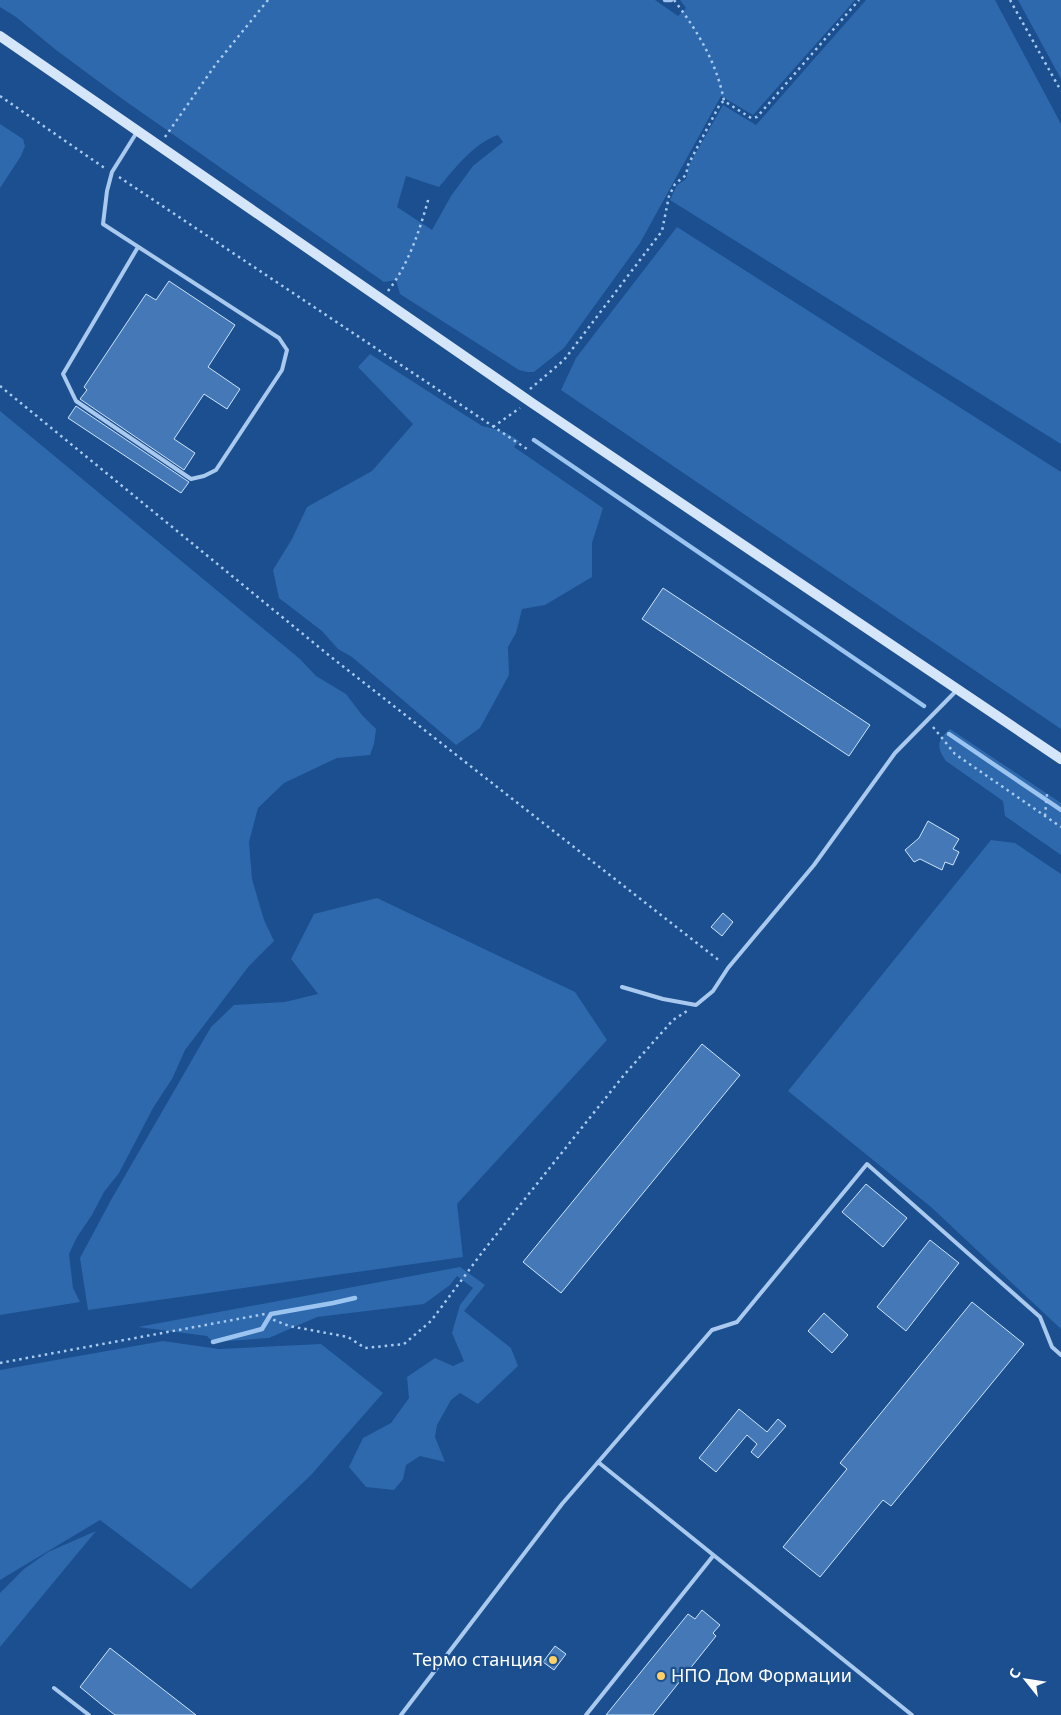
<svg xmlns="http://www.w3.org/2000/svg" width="1061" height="1715" font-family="'Noto Sans',sans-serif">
<rect width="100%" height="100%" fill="#1b4f8f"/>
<path fill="#2e69ad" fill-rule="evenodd" d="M0,0H655L678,16L686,8L680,0H855L753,115L721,96L640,243L564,348L534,372H527L519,370L400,294L396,280L384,282L121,98L56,50L16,17L0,7ZM498,135L503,142L473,166L451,196L432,230L397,207L406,176L439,187C456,167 473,144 498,135Z
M866,0H995L1061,124V444L670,200L677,185L686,179L689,165L723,105L756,125Z
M1018,0H1061V79Z
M0,124L23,139L25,146L21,156L0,188Z
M677,227L1061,472V729L561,390L576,358Z
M370,354L482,426C496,429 508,432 519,441L514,447L603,508L592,543V577L545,605L522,609L516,633L508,647L509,675L480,728L456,745L352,657L338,649L322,631L279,598L273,570L292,539L307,507L372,471L413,424L358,367Z
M0,411L300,659L316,676L346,694L362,715L376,729L374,744L370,755L337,758L284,783L258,808L249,842L252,879L264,920L274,941L249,966L185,1050L172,1079L153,1108L119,1173L104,1192L92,1215L77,1237L69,1254L73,1288L80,1302L0,1315Z
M950,729L1061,803V855L1005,816L1003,801L946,761C936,747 937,740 950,729Z
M991,840L1015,843L1061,874V1329L931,1207L788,1091Z
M377,898L575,992L607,1040L457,1204L463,1257L88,1310L80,1258L111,1200L211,1027L234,1005L285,1002L318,994L291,959L314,914Z
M460,1267L485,1285L464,1311L511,1348L518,1366L478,1404L460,1393L451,1400L437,1425L435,1437L445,1462L420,1456L406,1465L403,1479L394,1490L366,1487L349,1467L363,1438L391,1423L409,1398L407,1377L435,1358L453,1366L464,1361L452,1333L460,1305L473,1288L457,1276L450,1285L424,1304L317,1317L269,1338L213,1342L207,1336L138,1327Z
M163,1341L219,1349L321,1344L383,1393L311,1475L191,1589L100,1520L0,1580V1370Z
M96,1531L0,1647V1593L24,1569L48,1552Z"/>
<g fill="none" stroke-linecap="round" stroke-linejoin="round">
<path stroke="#9cc4f0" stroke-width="4.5" d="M665,0H671
M534,440L924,706
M949,734L1061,810
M213,1342L262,1329L271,1314L333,1303L355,1298"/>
</g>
<path fill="#4478b7" stroke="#cfe3fa" d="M169,281L235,325L208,367L240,389L227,409L204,394L174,439L195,453L184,470L80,399L87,390L84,387L146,294L156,300Z
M76,406L189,482L181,493L68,418Z
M663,588L870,725L849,756L642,619Z
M928,821L959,839L953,849L959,852L953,865L945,862L942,870L920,859L914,862L905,850L919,838Z
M723,913L733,922L722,936L711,927Z
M702,1044L740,1075L561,1293L523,1262Z
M866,1184L907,1218L883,1247L842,1212Z
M930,1240L959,1263L906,1331L877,1307Z
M972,1302L1024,1344L891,1506L883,1500L820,1577L783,1547L847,1469L840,1463Z
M824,1313L848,1335L832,1353L808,1331Z
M739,1409L767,1432L778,1419L786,1426L758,1458L751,1452L757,1444L747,1435L716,1472L699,1458Z
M702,1610L720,1625L713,1633L716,1636L653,1715H606L688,1614L695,1619Z
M555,1646L566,1654L554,1670L543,1662Z
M110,1648L196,1715H115L102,1705L80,1687Z"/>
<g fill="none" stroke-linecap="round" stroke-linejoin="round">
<path stroke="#a9c9ee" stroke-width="2.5" stroke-dasharray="2.5 4" stroke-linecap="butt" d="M674,0C697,30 717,63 724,101
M1010,0L1061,91
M0,96L106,169
M165,137L216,64L268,0
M119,177L530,451
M388,291C409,264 420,229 429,197
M0,386L331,657L721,962
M530,389L564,360L662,231L669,196L675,184L686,175L688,165L720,104L724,101L751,118L757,117L859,0
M493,427L520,408
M933,727L955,754L1061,827
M1045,816L1047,794
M0,1363L265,1314L274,1320L289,1326L348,1337L365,1348L404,1344L431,1321L484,1250L624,1075L673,1020L687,1011"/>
<path stroke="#a9c9ee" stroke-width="4" d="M137,132L112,172L107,191L103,224L279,338L287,350L282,370L216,470L204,476L191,479L76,401L63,374L138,247
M622,987L663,999L696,1005L713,991L728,968L814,865L895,753L957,690
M598,1462L912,1715
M54,1688L89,1715
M401,1715L562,1504L712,1330L737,1322L867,1164L1040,1317L1052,1347L1061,1355
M586,1715L713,1556"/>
<path stroke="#d6e6fa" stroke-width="10" d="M0,36L532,403L1061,759"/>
</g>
<g fill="#ffd166" stroke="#1b4f8f" stroke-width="2">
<circle cx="553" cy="1660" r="5"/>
<circle cx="661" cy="1676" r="5"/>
</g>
<g text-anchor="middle" stroke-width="4.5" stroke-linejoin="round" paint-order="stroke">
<g font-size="18" fill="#fff" stroke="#1b4f8f" text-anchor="end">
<text x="543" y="1666">Термо станция</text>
<text x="671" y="1682" text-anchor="start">НПО Дом Формации</text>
</g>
</g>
<g transform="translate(1026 1680) rotate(300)" stroke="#1b4f8f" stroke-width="4" paint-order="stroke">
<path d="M0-4L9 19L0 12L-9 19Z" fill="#ffffff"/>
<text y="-8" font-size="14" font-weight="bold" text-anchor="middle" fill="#ffffff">С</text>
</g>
</svg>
